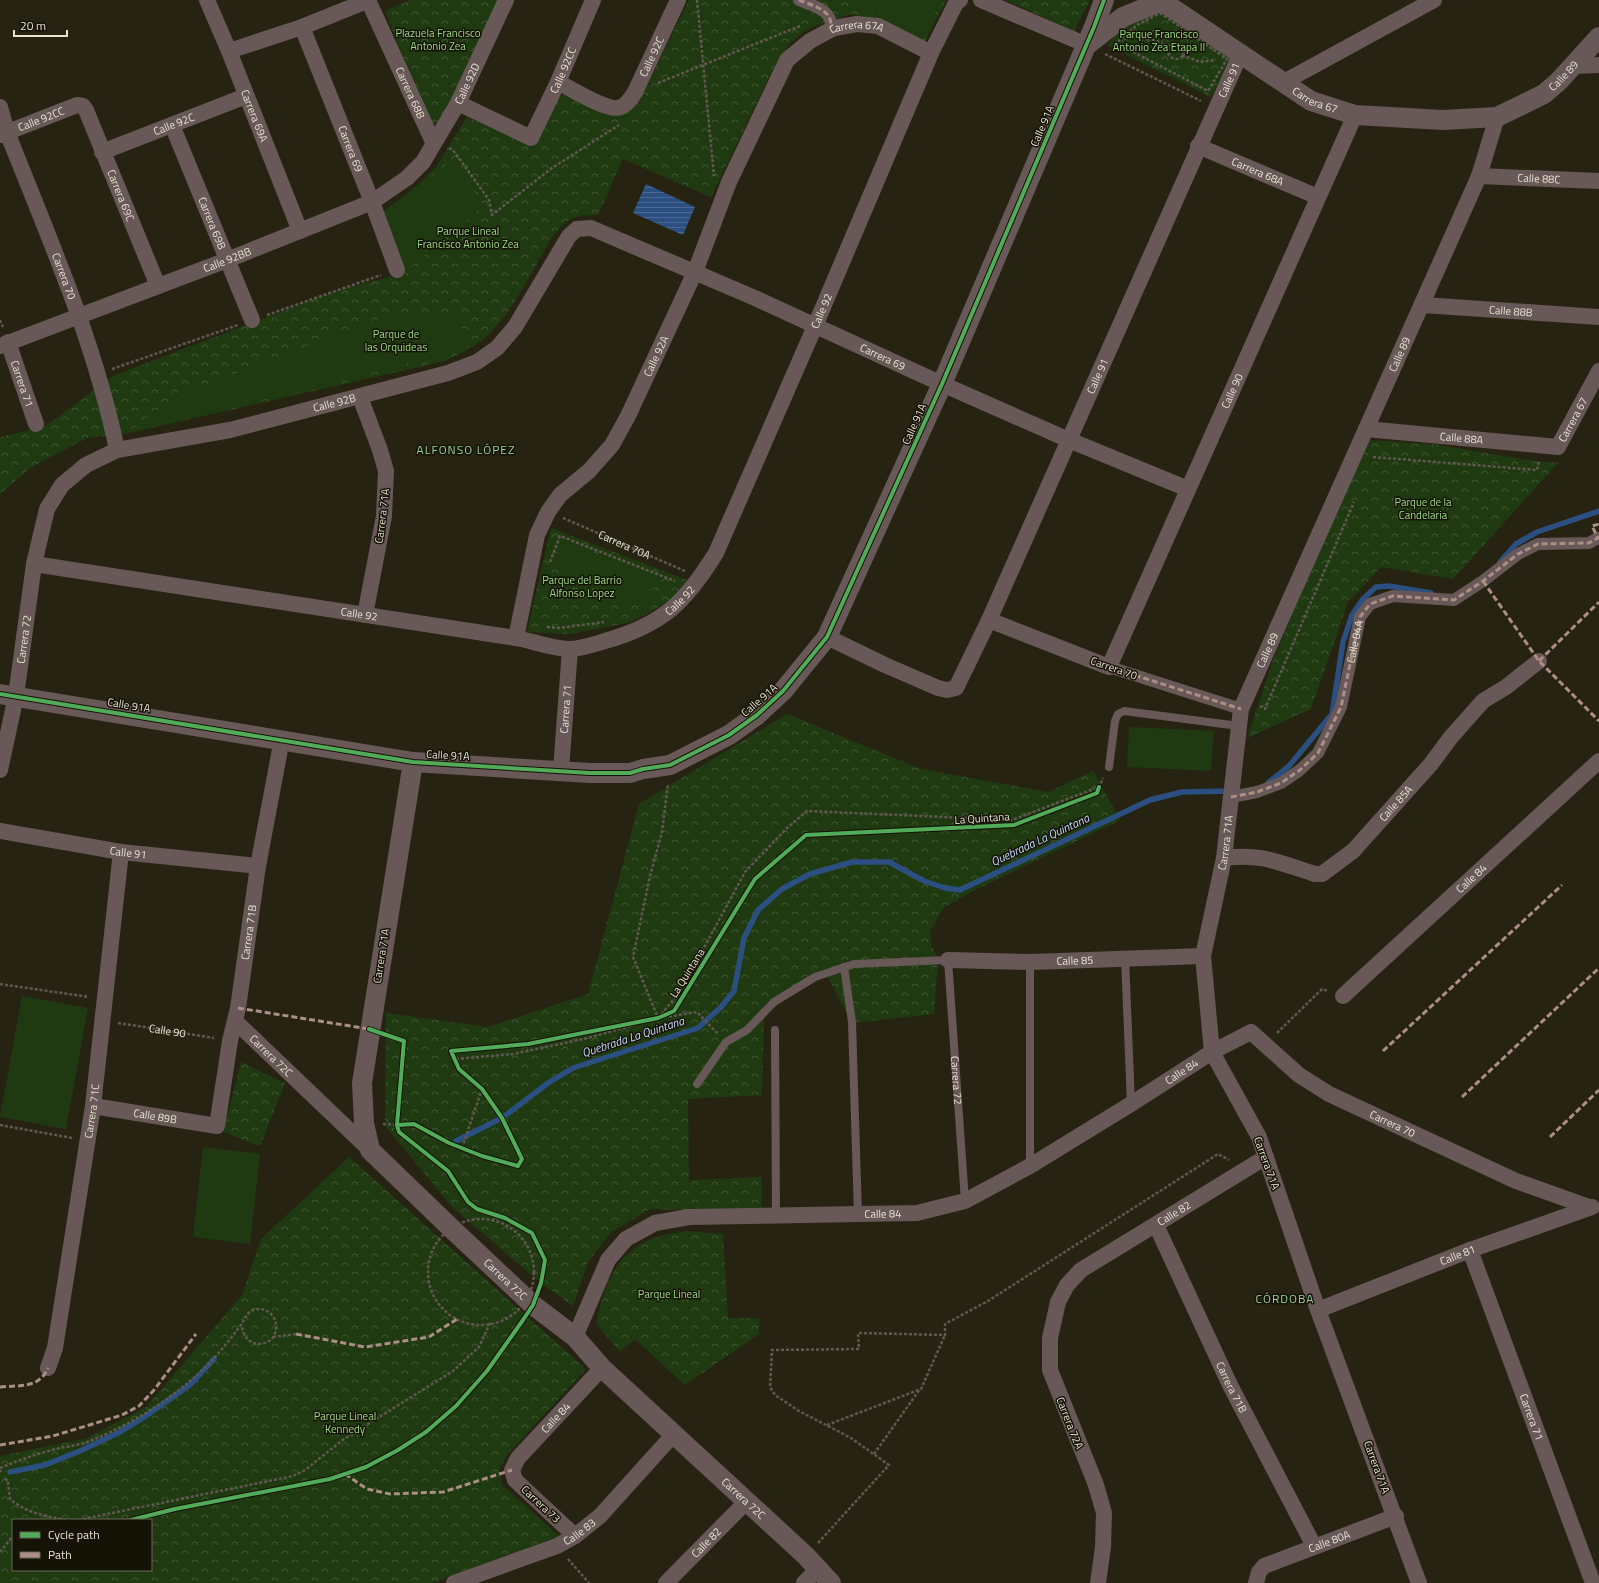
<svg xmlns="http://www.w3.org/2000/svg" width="1599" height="1583" font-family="'Titillium Web',sans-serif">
<defs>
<pattern id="park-crowns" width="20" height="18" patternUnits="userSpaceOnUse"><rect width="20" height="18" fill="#1f3a11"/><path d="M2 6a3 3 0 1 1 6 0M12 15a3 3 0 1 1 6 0" fill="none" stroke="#405633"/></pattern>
<pattern id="water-rules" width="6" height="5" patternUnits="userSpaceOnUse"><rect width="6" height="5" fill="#2b4f81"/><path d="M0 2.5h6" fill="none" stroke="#4a6892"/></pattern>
</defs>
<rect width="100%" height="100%" fill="#272313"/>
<path fill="url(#park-crowns)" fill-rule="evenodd" d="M411,0H501L447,116L438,124H429L385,11Z
M689,0H946L924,44L868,18L851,14L828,21L806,30L791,42L776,63L711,197L623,159L598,215C574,215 568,217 553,236C535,265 512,314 487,336C475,347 459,354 445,361L129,433L87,438L30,468L0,494V437L46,426L113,376L338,290L405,273L380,214L418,185L436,167L467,117L533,147C540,133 552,97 567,93L604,114L617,115L641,97Z
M1005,0H1090L1074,31Z
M1161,8L1232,58L1211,97L1107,45L1123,27Z
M1370,440L1439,445L1527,460L1558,463L1453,579L1381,567L1348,602L1311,709L1247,738L1272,663L1304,586Z
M551,528L690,581L668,602L631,622L571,634L527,632Z
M787,714L921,769L1048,792L1093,771L1120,820L979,888L943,908L930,932L931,946L938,957L934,1014L852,1023L824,970L764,1015L762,1095L688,1099L689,1180L762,1177V1214L650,1209L611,1232L588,1262L573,1306L541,1283L453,1208L385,1126L386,1013L488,1027L588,994L639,804Z
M241,1062L285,1083L260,1146L223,1132Z
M349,1157L586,1369L507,1455L499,1469L502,1485L559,1536L433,1583H0V1456L88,1438L146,1407L242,1295L261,1239ZM13,1520H151V1570H13Z
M687,1231L723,1234L728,1318H759V1334L685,1385L635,1339L620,1352L596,1323C605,1285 614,1254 654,1238C664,1234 676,1233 687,1231Z"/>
<path fill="#1f3a11" d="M861,0H941L923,37L858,7Z
M450,162L484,205L407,270L383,216Z
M458,313L468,349L129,433L175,396L390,315Z
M562,540L594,552L585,577L553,566Z
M600,550L659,573L645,608L586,585Z
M1129,727L1214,731L1211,771L1127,767Z
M22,996L88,1008L66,1129L0,1117Z
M203,1147L260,1154L250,1244L193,1237Z"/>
<path fill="url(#water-rules)" d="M646,184L695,207L683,235L633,213Z"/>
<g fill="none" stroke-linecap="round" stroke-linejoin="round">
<path stroke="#2b4f81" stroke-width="5.5" d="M1500,562L1516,544L1537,532L1599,511
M1268,783L1289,766L1332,714L1343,642L1352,615L1363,599L1376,587L1389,586L1431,593
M456,1141L502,1118L548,1083L573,1068L698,1028L721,1007L734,991L744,938L758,910L782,889L810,874L852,862H889L924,881L945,888L960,890L1150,800L1182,792L1231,791
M10,1472L45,1465L80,1451L120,1432L146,1416L191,1384L214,1359"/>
<g stroke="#625852" stroke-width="2.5" stroke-dasharray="3 2" stroke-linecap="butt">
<path d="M697,0L714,176"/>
<path d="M1160,13L1227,59L1208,91L1116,43L1137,25Z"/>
<path d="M1127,37L1155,40L1169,48"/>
<circle cx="1176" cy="51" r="8"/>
<path d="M1105,54L1201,101"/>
<path d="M1182,55L1200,62L1216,60"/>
<path d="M658,83L800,26"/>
<path d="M449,148L453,150L489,200L492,215L552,168L619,125"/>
<path d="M267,315L381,275"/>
<path d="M0,320L3,327"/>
<path d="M112,369L238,325"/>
<path d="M1373,457L1537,470L1539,462"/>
<path id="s1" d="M563,518L685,571"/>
<path d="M550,562L560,536L675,581"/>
<path d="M547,627L560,628L604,622"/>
<path d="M1260,706L1265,709L1354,502"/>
<path d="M0,984L89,997"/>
<path d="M658,1018L680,992L745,872L787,828L807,811L1012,820L1099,787L1103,778"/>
<path d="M659,1018L697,1012L718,1034"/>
<path id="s2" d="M118,1023L214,1038"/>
<path d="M1277,1033L1322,989L1328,991"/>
<path d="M456,1059L513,1054L588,1038L658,1018L633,957L650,876L662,832L668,784"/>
<path d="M383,1124L397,1125"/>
<path d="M0,1125L72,1138"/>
<path d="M462,1148L482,1089"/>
<circle cx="481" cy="1272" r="53"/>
<path d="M273,1337L296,1334"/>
<path d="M827,1425L921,1389L945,1335"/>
<path d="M874,1454L920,1389"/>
<path d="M0,1468C17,1461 34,1455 52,1450C63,1447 76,1446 87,1442C124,1428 161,1406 191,1380C209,1366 226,1345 240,1326C245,1320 245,1314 253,1310C264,1306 276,1314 276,1326C277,1349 243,1351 242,1325"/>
<path d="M0,1470L1,1472"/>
<path d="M5,1478L8,1482L10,1499C26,1513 46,1516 66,1520"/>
<path d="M78,1520L293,1476L305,1470L344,1439L453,1371L479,1347L490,1323"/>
<path d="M818,1543L889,1465L851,1438L799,1411L775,1395L770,1387L772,1350L859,1349L858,1333L945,1335V1324L988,1301L1218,1154L1229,1160"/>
<path d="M0,1552L13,1536"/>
<path d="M568,1559L589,1583"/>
</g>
<g stroke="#685857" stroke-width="8">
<path d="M1109,767L1115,721L1118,714L1124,711L1239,726"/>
<path d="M1125,958L1131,1104"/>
<path d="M1030,962V1166"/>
<path d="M844,967L852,1022L858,1215"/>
<path d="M775,1030L776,1217"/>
<path id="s3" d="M697,1084L726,1042L747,1030L774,1002L815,977L854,964L948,960L965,1201"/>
</g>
<path stroke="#685857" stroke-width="12" d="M799,0C813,6 832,9 831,27
M1109,667L1241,709
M1231,797L1257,792L1281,783L1300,770L1318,753L1341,707L1360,617L1370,604L1393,596L1454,600L1483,581L1518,554L1538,544L1589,543L1598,538"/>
<g stroke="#685857" stroke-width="16">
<path id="s4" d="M207,0L229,51L300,231"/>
<path id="s5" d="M368,0L433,142"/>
<path d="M981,0L1087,45"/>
<path id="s6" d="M302,27L372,202L397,270"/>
<path d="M229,51L302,27L369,0"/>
<path d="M1573,66L1599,65"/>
<path id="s7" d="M558,82C570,88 609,113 621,107C628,104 631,98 635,92L678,0"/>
<path d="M1282,83L1434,0"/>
<path id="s8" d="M458,103L531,138L558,82L593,0"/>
<path id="s9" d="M0,107L7,132C48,236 94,339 117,450"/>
<path id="s10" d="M172,125L252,320"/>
<path id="s11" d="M0,135L77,105L83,106L86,110L158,286"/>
<path id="s12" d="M1198,146L1318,197"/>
<path id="s13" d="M102,152L246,96"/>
<path id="s14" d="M1479,176L1599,181"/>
<path id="s15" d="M1423,305L1599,317"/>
<path id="s16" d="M8,342L36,424"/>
<path id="s17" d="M0,346L227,260L372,202L407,178L423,162L458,103L506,0"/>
<path d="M360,397L380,450L386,471L384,516L365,615"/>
<path id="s18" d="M1366,429L1558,447L1599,371"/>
<path id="s19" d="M34,564L516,638C532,641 554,649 569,649C581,649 594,644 605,641C662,625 685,603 716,553L815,326L931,53L956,3L960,0"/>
<path id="s20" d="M989,620L1109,667L1355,115"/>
<path id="s21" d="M827,637L885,665L938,688L947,690L956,688L989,620L1240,55"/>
<path id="s22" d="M516,638L537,535L548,512L560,495L589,471L612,445L628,416L695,272L729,182L787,60L810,41L834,28L857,24L878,26L931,53"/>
<path id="s23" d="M0,770L16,696L34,564L47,509L62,485L86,465L117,450L230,430L448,373L477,362L497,348L515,327L569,236L577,229L591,228L755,298L942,384L1069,440L1188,489"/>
<path id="s24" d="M561,770L570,649"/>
<path id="s25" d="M0,831L121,852L258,866"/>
<path id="s26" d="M1224,858C1262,853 1280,863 1315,874H1322L1353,851L1431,764L1451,737L1483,701L1506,687L1539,661"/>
<path id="s27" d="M948,960L1030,962L1203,956"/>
<path id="s28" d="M1343,996L1599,761"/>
<path id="s29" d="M235,1021L370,1150"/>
<path id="s30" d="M93,1106L217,1126L230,1041L238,1008L258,866L282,739"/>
<path id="s31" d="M1156,1225L1230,1385L1314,1546"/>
<path id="s32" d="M1470,1250L1593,1583"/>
<path id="s33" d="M1318,1310L1470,1250L1592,1207"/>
<path id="s34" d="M575,1337L608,1260L626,1239L655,1223L689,1217L917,1213L965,1201L1030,1166L1131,1104L1212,1052L1251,1032L1299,1075L1329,1094L1516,1181L1589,1207"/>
<path id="s35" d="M48,1368L55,1348L93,1106L121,852"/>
<path id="s36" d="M575,1536L515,1480L512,1470L518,1458L602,1368"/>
<path id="s37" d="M454,1583L557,1546L575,1536L600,1516L674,1434"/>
<path id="s38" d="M666,1583L746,1502"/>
<path d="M804,1583L817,1570"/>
<path id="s39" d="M1098,1583L1103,1547L1104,1513L1096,1485L1050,1370V1338L1058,1302L1067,1285L1081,1270L1266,1157"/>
<path id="s40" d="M1256,1583L1259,1572L1264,1566L1396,1516"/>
<path id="s41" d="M1419,1583L1318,1310L1259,1137L1212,1052L1203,956L1224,858L1241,709L1479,176L1497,117"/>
</g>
<g stroke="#685857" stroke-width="20">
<path id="s42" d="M1160,0L1311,101L1355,115L1443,120L1497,117L1544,94L1559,81L1599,37"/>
<path d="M1088,44L1123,17L1162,1"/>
<path d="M0,694L413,762L590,773H630L643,769L670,765L729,735L757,715L783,691L827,637L942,384L1094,27L1104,0"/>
<path id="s43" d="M413,762L362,1083L364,1123L370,1150L451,1228L533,1305L575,1337L602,1368L806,1556L831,1583"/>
</g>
<g stroke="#ac8f84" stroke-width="3" stroke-dasharray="6 3" stroke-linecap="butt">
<path d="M799,0C813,6 832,9 831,27"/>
<path d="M1483,581L1539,661L1599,721"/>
<path d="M1539,661L1599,602"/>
<path d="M1109,667L1241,709"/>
<path id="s44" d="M1231,797L1257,792L1281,783L1300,770L1318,753L1341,707L1360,617L1370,604L1393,596L1454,600L1483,581L1518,554L1538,544L1589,543L1598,538L1592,526L1599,524"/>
<path d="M238,1008L369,1029"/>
<path d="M1383,1051L1562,885"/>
<path d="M1462,1097L1599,968"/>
<path d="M1550,1137L1599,1090"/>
<path d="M296,1334L365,1347L429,1337L457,1319"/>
<path d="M0,1387C19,1385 39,1389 48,1368"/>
<path d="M0,1445L53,1436L122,1415L139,1406L154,1390L196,1334"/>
<path d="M345,1474L367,1489L390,1494L443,1492L512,1470"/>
</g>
<defs>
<path id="cycleway" d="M0,694L413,762L590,773H630L643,769L670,765L729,735L757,715L783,691L827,637L942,384L1094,27L1104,0
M397,1125L414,1124L449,1143L482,1156L518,1166L522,1159L502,1118L482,1089L459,1069L451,1051L528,1044L658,1018L674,1011L755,879L806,835L1014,825L1097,793L1099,787
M131,1520L175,1509L330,1479L366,1467L398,1450L426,1432L456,1406L487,1371L523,1320L533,1305L541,1283L545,1260L532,1233L505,1218L477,1209L468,1202L448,1171L399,1132L397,1125L404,1041L369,1029"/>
</defs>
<use href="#cycleway" stroke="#151206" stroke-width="6"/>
<use href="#cycleway" stroke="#51ab58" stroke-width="4"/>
</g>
<g text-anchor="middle" stroke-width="3" stroke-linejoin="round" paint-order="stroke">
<g font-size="11" fill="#e6e3d2" stroke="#151206">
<text dy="4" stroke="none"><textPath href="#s22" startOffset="727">Carrera 67A</textPath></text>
<text dy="4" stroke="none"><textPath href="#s7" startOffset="129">Calle 92C</textPath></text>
<text dy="4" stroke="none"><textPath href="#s8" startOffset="156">Calle 92CC</textPath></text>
<text dy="4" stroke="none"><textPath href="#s42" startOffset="449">Calle 89</textPath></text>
<text dy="4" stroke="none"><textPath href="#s21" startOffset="807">Calle 91</textPath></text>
<text dy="4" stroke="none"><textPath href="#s17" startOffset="554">Calle 92D</textPath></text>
<text dy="4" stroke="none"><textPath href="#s5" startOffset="102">Carrera 68B</textPath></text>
<text dy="4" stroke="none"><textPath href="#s42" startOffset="185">Carrera 67</textPath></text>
<text dy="4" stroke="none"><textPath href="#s4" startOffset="125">Carrera 69A</textPath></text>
<text dy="4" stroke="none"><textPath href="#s11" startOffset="44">Calle 92CC</textPath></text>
<text dy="4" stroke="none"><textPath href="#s13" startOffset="77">Calle 92C</textPath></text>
<text transform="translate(1042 126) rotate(-67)" y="4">Calle 91A</text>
<text dy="4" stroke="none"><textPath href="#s6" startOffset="131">Carrera 69</textPath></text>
<text dy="4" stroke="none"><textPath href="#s12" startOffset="65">Carrera 68A</textPath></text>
<text dy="4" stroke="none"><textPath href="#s14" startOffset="60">Calle 88C</textPath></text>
<text dy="4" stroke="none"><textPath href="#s11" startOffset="186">Carrera 69C</textPath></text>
<text dy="4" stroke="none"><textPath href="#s10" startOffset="106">Carrera 69B</textPath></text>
<text dy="4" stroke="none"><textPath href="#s17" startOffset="243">Calle 92BB</textPath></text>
<text dy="4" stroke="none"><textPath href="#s9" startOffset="181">Carrera 70</textPath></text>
<text dy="4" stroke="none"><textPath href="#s19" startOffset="989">Calle 92</textPath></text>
<text dy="4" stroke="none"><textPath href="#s15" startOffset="88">Calle 88B</textPath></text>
<text dy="4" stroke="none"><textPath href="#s41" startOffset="1306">Calle 89</textPath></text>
<text dy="4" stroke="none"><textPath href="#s22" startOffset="323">Calle 92A</textPath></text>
<text dy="4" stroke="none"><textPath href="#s23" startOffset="1232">Carrera 69</textPath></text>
<text dy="4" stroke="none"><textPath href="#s21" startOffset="483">Calle 91</textPath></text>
<text dy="4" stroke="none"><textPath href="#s16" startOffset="44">Carrera 71</textPath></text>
<text dy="4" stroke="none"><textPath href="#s20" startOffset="431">Calle 90</textPath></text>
<text dy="4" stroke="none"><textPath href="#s23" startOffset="582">Calle 92B</textPath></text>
<text dy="4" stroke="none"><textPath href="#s18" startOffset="224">Carrera 67</textPath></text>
<text transform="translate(914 424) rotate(-66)" y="4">Calle 91A</text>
<text dy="4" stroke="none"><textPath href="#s18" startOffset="96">Calle 88A</textPath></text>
<text transform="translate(382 516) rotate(-83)" y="4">Carrera 71A</text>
<text dy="4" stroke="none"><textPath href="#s1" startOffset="67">Carrera 70A</textPath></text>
<text dy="4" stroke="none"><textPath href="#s19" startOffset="665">Calle 92</textPath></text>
<text dy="4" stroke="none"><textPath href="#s19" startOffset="329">Calle 92</textPath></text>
<text dy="4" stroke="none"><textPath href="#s23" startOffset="133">Carrera 72</textPath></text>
<text dy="4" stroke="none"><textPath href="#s44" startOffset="218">Calle 84A</textPath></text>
<text dy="4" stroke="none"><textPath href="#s41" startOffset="982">Calle 89</textPath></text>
<text transform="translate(1114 668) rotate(19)" y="4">Carrera 70</text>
<text transform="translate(759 700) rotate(-41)" y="4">Calle 91A</text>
<text transform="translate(129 705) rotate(9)" y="4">Calle 91A</text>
<text dy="4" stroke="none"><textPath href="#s24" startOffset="61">Carrera 71</textPath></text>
<text transform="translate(448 755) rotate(3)" y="4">Calle 91A</text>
<text dy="4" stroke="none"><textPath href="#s26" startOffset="203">Calle 85A</textPath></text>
<text transform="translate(982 818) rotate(-4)" y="4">La Quintana</text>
<text dy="4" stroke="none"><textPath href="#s41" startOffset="783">Carrera 71A</textPath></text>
<text dy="4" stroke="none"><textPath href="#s25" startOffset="130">Calle 91</textPath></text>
<text dy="4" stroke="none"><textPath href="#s28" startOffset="174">Calle 84</textPath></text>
<text dy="4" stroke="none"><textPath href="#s30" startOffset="322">Carrera 71B</textPath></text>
<text transform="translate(381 956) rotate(-81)" y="4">Carrera 71A</text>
<text dy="4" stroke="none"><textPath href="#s27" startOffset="127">Calle 85</textPath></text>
<text transform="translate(687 973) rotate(-58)" y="4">La Quintana</text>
<text dy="4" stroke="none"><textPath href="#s2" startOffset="50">Calle 90</textPath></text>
<text dy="4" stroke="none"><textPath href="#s29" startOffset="50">Carrera 72C</textPath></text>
<text dy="4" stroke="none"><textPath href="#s34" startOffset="709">Calle 84</textPath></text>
<text dy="4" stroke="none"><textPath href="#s3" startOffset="418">Carrera 72</textPath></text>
<text dy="4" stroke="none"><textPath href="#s35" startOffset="261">Carrera 71C</textPath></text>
<text dy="4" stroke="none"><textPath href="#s30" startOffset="63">Calle 89B</textPath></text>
<text dy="4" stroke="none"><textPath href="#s34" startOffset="959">Carrera 70</textPath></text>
<text transform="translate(1267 1163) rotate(70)" y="4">Carrera 71A</text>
<text dy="4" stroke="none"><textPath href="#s34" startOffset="373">Calle 84</textPath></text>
<text dy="4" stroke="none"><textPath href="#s39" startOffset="441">Calle 82</textPath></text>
<text dy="4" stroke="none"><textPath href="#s33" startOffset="150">Calle 81</textPath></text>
<text dy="4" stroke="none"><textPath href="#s43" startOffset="580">Carrera 72C</textPath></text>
<text dy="4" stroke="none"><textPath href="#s31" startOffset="179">Carrera 71B</textPath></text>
<text dy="4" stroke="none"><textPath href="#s32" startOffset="178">Carrera 71</textPath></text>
<text dy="4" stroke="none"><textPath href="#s36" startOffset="161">Calle 84</textPath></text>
<text transform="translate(1070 1423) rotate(68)" y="4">Carrera 72A</text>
<text transform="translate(1377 1467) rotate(70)" y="4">Carrera 71A</text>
<text dy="4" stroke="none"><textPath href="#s43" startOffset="904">Carrera 72C</textPath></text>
<text transform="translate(541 1504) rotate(43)" y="4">Carrera 73</text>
<text dy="4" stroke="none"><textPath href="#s37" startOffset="136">Calle 83</textPath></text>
<text dy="4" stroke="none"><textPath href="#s40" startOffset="89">Calle 80A</textPath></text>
<text dy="4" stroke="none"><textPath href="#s38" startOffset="57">Calle 82</textPath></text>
</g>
<g font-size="11" fill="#9cdc85" stroke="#151206">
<text x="438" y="37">Plazuela Francisco<tspan x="438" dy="13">Antonio Zea</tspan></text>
<text x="1159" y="38">Parque Francisco<tspan x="1159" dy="13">Antonio Zea Etapa II</tspan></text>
<text x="468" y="235">Parque Lineal<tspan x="468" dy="13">Francisco Antonio Zea</tspan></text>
<text x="396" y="338">Parque de<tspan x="396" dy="13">las Orquideas</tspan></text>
<text x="1423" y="506">Parque de la<tspan x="1423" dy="13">Candelaria</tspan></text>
<text x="582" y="584">Parque del Barrio<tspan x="582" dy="13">Alfonso Lopez</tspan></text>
<text x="669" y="1298">Parque Lineal</text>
<text x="345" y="1420">Parque Lineal<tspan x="345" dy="13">Kennedy</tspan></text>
</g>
<g font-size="12" letter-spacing="1" fill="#9bd49a" stroke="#151206">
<text x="466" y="454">ALFONSO LÓPEZ</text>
<text x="1285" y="1303">CÓRDOBA</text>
</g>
<g font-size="12" font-style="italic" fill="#c1d9fb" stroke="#151206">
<text transform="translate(1040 840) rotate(-25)" y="4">Quebrada La Quintana</text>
<text transform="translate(633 1037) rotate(-18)" y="4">Quebrada La Quintana</text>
</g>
</g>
<rect x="12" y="1519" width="140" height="52" fill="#151206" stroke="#696658"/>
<rect x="20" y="1532" width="20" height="6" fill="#51ab58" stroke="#696658"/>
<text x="48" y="1539" font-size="12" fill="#e6e3d2">Cycle path</text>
<rect x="20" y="1552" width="20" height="6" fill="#ac8f84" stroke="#696658"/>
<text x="48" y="1559" font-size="12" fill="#e6e3d2">Path</text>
<path d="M14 30v6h53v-6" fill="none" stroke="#e6e3d2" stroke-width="2"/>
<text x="20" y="30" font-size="12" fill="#e6e3d2" stroke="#151206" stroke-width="3" paint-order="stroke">20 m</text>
</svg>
